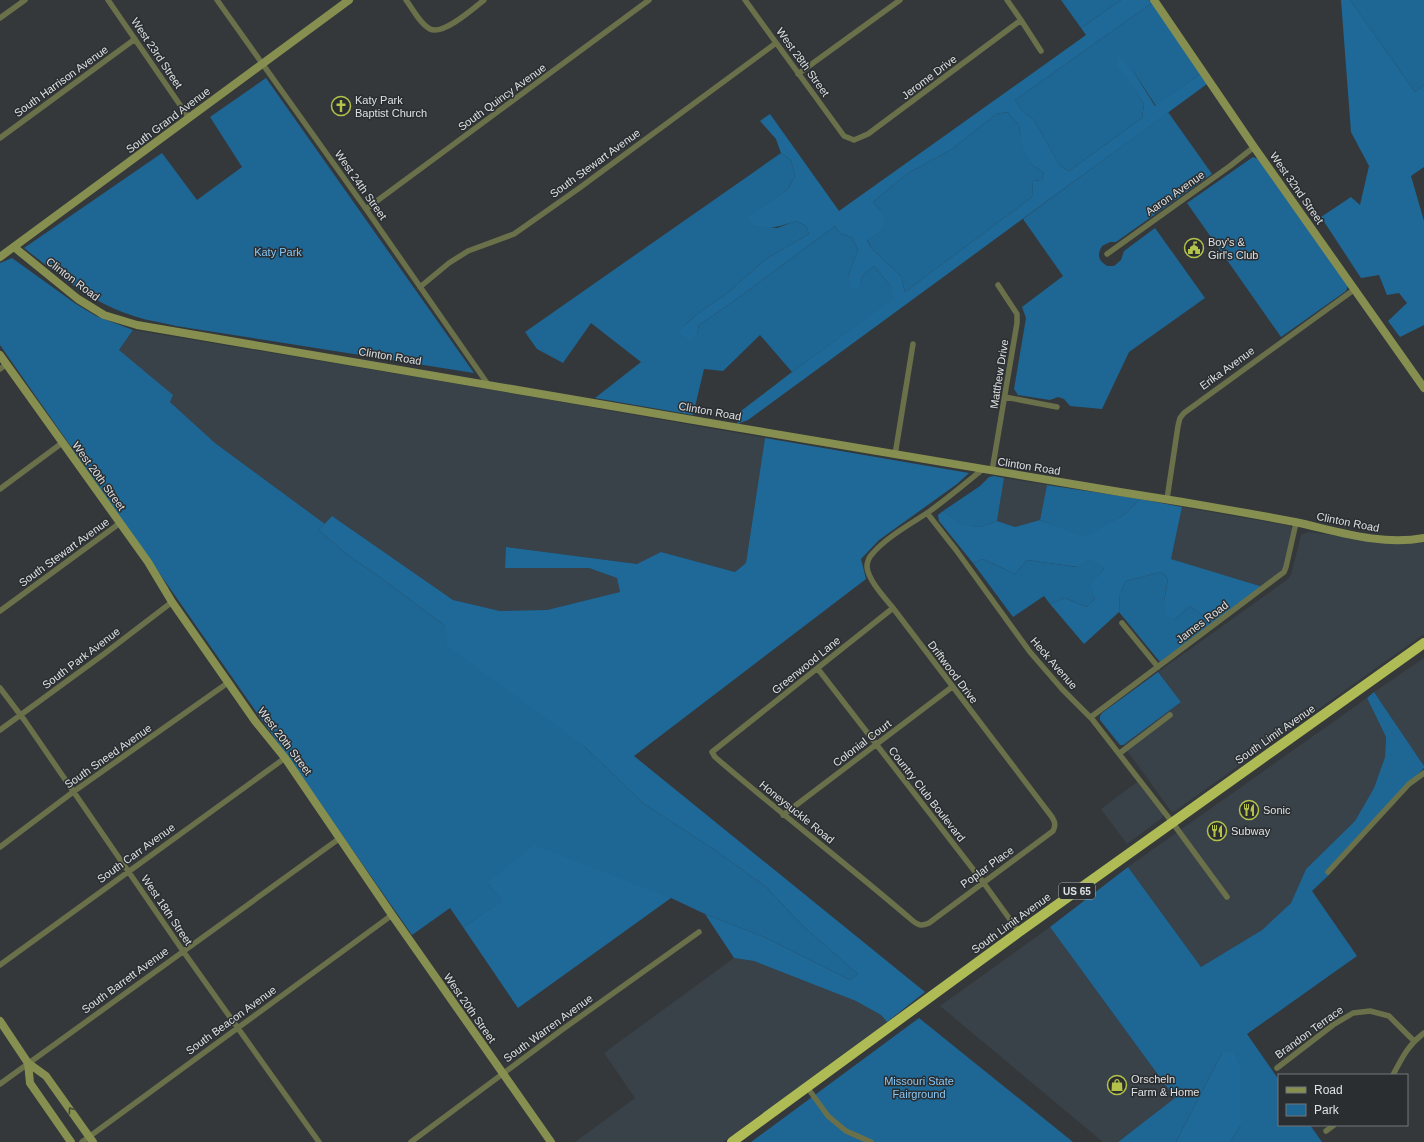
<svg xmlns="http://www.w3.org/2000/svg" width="1424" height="1142" font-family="Helvetica,sans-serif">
<rect width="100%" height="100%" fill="#34383b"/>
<path fill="#394249" d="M133,330L470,386L765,438L746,563L735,572L661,552L638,564L507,547L505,568H589L617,578L620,592L547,610L500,611L453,600L332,516L325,524L215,443L170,402L119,350Z
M1004,478L1047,485L1040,520L1015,527L997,521Z
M1182,507L1290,526L1293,530L1284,571L1263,587L1171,559Z
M1309,532L1396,544L1424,543V634L1175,811H1171L1123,745L1181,702L1158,672L1287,580L1291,575L1301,535Z
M1424,658V766L1374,692Z
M1367,698L1386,737L1385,757L1374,788L1355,821L1306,869L1291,903L1262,930L1201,967L1128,867Z
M1137,782L1163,814L1162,818L1127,844L1101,809Z
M1050,927L1176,1099L1117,1142H1103L940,1006Z
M734,958L754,961L856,1001L881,1015L887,1022L723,1142H575L635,1098L604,1053Z"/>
<path fill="#1e6694" d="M1061,0H1121L1081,28Z
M1350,0H1424V85L1415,92Z
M1152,3L1200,74L1156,106L1133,71L1118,65L1144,104L1142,118L1069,171L1060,166L1034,120L1022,111L1015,100Z
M266,78L474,373L176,326C160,322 143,320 128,314C88,300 56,273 24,248L162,153L197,200L242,167L210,117Z
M1007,112L1019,125L1020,133L1032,165L1044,173L1042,180L1033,181L1032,197L905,292L901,276L872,249L867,239L877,234L881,211L873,202L908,173L952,149L996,114Z
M1168,112L1212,174L1116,242H1110L1102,246C1097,255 1098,260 1107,266H1114L1121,260L1124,251L1155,228L1205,298L1129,352L1102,409L1070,406L1064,399L1058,397L1050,400L1018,395L1014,389L1026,318L1022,307L1063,276L1023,219Z
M781,153L791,160L795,176L788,189L749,217L751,225L777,228L796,221L806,226L809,234L766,259L724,296L705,308L682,327L697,334L699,325L724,308L835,226L841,234L852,237L858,250L848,276L858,290L863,275L874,266L889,284L895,298L792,372L760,335L723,371L704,369L693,415L595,398L641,362L591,323L563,363L537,349L525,332Z
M1253,157L1258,159L1348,286L1346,291L1281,337L1187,203Z
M12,258L76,304L96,316L133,330L119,350L173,395L170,402L215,443L325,524L319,530L344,552L381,578L445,626L584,746L643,803L718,852L766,887L804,927L858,974L850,980L764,937L705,914L671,898L487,883L504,901L463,927L450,908L412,935L0,345V263Z
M994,476L1004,478L997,521L980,527L961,526L943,511L980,486L989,477Z
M1047,485L1140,499L1125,514L1085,538L1040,520Z
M1092,558L1104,569L1091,585L1095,599L1086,607L1065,598L1050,604L1044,596L1013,617L973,563L983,559L1015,574L1027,560L1077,567Z
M1161,572L1168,579L1164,602L1174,620L1190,606L1201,614L1209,626L1160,662L1119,612L1120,593L1126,581Z
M1158,672L1181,702L1123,745H1120L1100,720V716L1102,713Z
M1374,692L1424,766V768L1327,870L1330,874L1312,891L1357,956L1247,1034L1279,1080V1125H1310L1322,1142H1230L1241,1125L1222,1053L1176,1142H1118L1175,1098L1050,927L1128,867L1201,967L1262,930L1291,903L1306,869L1355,821L1374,788L1385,757L1386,737L1367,698Z
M919,1018L1073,1142H751Z"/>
<path fill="#1f6998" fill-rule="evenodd" d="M1121,0H1149L1152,3L1015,100L1022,111L1034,120L1060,166L1069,171L1142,118L1144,104L1117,65L1118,56L1133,71L1155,106L1200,74L1207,84L748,420L737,424L741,411L792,372L894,298L889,284L874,266L863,275L858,291L850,287L848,276L858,250L852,237L841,234L835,226L724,308L699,325L697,334L691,341L679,334L682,327L705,308L724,296L766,259L809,234L806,226L796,221C778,227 770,230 751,225L748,217L788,189L795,176L791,160L781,153L776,139L760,121L770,114L839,211L1086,35L1081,28ZM1007,112L1019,125L1022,146L1032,165L1044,173L1042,180L1033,181L1032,197L905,292L901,276L872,249L867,240L877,234L885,223L881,211L873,202L908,173L952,149L996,114Z
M1341,0H1350L1415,92L1424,85V167L1411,176L1424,221V325L1400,337L1388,321L1407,303L1399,293L1387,295L1379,275L1361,278L1321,217L1351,197L1360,205L1369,166L1351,132Z
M765,438L969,473L957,484L879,540L861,559L866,579L634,756L925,992L887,1022L881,1015L856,1001L754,961L734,958L705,914L764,937L850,980L858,974L804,927L766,887L718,852L643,803L584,746L447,646L445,626L381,578L344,552L319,530L332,516L453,600L500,611L547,610L620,592L617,578L589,568H505L506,547L637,564L661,552L735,572L746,563Z
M1140,499L1182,507L1171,559L1263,587L1209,626L1201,614L1190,606L1174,620L1166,616L1164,602L1168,579L1161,572L1126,581L1120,593L1119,612L1084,644L1050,604L1065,598L1086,607L1095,599L1090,585L1104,569L1091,559L1078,567L1027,560L1015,574L983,559L973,563L939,521L938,515L943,511L961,525L980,527L997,521L1015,527L1040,520L1085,537L1125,514Z
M534,845L671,898L518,1008L463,927L503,901L487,883Z
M1233,1051L1240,1067L1241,1125L1230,1142H1176L1222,1053Z"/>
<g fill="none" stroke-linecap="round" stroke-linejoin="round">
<path stroke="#6a7049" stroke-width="5.5" d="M108,0L189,118
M217,0L366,209L487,383
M406,0C413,9 420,24 430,29C443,36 474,8 484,0
M745,0L844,136L854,140L868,134L1021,20
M1007,0L1021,20L1041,51
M0,18L25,0
M798,74L900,0
M0,138L135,39
M366,209L649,0
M1107,254L1230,166L1254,147
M420,287L449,263L468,251L514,234L578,189L776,43
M0,369L7,364
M1005,397L1057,407
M895,455L913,344
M992,471L1017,323V314L998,285
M0,489L62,443
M1167,499L1178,426L1180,418L1184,413L1355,289
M927,513L956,550L1030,652L1062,689L1092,719L1172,822L1227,897
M893,608L712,752L715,757C780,813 848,865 913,921C919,926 922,926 929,923L1053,831C1056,825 1055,822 1052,817L893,608C885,598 868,580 867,567C867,562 869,557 873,553C888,536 911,524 930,511C948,498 966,483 983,469
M0,611L120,523
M1122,623L1158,667
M818,669L983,882L1019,932
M0,688L25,721L183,951L319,1142
M1091,717L1284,572L1286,567L1296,523
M0,730L104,654L172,602
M1120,753L1170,715
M783,815L952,687
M0,847L73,792L229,682
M1328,872L1409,784L1424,773
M0,965L285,758
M1277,1068L1333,1025L1353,1013L1370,1011L1389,1016L1414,1041
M1393,1075C1402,1058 1408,1045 1424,1033
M0,1084L340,838
M807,1087L828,1116L846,1131L871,1142
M1326,1131L1334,1125
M82,1142L392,915
M411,1142L563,1029L699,932"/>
<path stroke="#868f4f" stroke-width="8" d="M1154,0L1254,147L1424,388
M14,247L78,299L104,315L137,325C465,380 792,438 1120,492C1179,501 1237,511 1295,522C1337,531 1380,546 1424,538
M0,257L349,0
M0,355L148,562L172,602L255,721L285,758L392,915L551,1142
M0,1021L28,1063L46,1076L93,1142
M28,1063L30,1083L71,1142"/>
<path stroke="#afbc55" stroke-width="10" d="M732,1142L1019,932L1424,643"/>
</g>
<defs><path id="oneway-chevron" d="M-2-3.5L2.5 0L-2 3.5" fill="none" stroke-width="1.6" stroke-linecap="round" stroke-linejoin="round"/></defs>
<use stroke="#464b39" href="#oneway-chevron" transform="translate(71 1110) rotate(-126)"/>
<defs>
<symbol id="church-ring" viewBox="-11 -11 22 22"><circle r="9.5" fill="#2a2e30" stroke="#b4c24a" stroke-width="1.5"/><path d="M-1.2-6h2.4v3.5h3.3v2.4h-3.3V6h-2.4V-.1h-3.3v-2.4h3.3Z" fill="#b4c24a"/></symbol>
<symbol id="civic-ring" viewBox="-11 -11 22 22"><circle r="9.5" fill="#2a2e30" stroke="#b4c24a" stroke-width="1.5"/><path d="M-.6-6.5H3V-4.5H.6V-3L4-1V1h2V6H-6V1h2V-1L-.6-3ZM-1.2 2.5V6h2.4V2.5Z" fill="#b4c24a"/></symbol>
<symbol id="restaurant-ring" viewBox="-11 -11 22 22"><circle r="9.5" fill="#2a2e30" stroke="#b4c24a" stroke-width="1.5"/><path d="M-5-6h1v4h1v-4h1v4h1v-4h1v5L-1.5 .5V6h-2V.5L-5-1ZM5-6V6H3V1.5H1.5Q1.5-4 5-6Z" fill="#b4c24a"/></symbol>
<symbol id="shop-ring" viewBox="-11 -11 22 22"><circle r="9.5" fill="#2a2e30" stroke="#b4c24a" stroke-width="1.5"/><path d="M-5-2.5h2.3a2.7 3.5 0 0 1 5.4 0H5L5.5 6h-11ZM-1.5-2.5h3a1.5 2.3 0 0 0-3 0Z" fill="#b4c24a"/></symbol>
</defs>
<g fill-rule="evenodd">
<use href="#church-ring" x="330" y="95" width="22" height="22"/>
<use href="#civic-ring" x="1183" y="237" width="22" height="22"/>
<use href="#restaurant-ring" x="1238" y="799" width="22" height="22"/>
<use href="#restaurant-ring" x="1206" y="820" width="22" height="22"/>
<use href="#shop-ring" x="1106" y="1074" width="22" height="22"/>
</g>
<g text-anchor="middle" stroke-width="3" stroke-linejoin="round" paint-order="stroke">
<rect fill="#2a2e30" stroke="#a8abad" stroke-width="1" x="1059" y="883" width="36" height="16" rx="3"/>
<g font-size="10" font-weight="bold" fill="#dee1e3">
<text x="1077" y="895">US 65</text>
</g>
<g font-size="11" fill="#dee1e3" stroke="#2a2e30">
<text transform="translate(157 53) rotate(56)" y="4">West 23rd Street</text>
<text transform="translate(803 62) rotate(54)" y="4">West 28th Street</text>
<text transform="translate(929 77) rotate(-37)" y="4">Jerome Drive</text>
<text transform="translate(61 81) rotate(-36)" y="4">South Harrison Avenue</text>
<text transform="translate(502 97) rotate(-36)" y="4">South Quincy Avenue</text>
<text transform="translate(168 120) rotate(-37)" y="4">South Grand Avenue</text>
<text transform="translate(595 163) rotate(-36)" y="4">South Stewart Avenue</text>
<text transform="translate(361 185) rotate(55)" y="4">West 24th Street</text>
<text transform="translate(1297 188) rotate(55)" y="4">West 32nd Street</text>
<text transform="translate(1175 193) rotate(-35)" y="4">Aaron Avenue</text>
<text transform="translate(73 279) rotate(37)" y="4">Clinton Road</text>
<text transform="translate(390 356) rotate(9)" y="4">Clinton Road</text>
<text transform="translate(1227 368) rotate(-36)" y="4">Erika Avenue</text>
<text transform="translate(999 374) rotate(-81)" y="4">Matthew Drive</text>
<text transform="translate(710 411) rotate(10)" y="4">Clinton Road</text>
<text transform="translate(1029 466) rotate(9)" y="4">Clinton Road</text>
<text transform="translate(99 476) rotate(54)" y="4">West 20th Street</text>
<text transform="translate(1348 522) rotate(11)" y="4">Clinton Road</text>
<text transform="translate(64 552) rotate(-36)" y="4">South Stewart Avenue</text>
<text transform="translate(1202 622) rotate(-37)" y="4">James Road</text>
<text transform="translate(81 658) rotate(-37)" y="4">South Park Avenue</text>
<text transform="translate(1054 663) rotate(49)" y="4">Heck Avenue</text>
<text transform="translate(806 665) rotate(-39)" y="4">Greenwood Lane</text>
<text transform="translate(953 672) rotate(53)" y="4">Driftwood Drive</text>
<text transform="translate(1275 734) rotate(-35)" y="4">South Limit Avenue</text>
<text transform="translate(285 741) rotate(53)" y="4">West 20th Street</text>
<text transform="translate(862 743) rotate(-37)" y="4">Colonial Court</text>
<text transform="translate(108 756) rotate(-35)" y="4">South Sneed Avenue</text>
<text transform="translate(927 794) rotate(52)" y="4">Country Club Boulevard</text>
<text transform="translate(797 812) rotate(39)" y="4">Honeysuckle Road</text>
<text transform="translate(136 853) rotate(-36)" y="4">South Carr Avenue</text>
<text transform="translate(987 867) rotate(-36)" y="4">Poplar Place</text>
<text transform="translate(167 910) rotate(56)" y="4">West 18th Street</text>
<text transform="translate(1011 923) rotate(-36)" y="4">South Limit Avenue</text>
<text transform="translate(125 980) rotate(-36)" y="4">South Barrett Avenue</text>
<text transform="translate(470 1008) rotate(55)" y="4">West 20th Street</text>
<text transform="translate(231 1020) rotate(-36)" y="4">South Beacon Avenue</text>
<text transform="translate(548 1028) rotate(-36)" y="4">South Warren Avenue</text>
<text transform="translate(1309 1032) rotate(-36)" y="4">Brandon Terrace</text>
</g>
<g font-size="11" fill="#dee1e3" stroke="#2a2e30" text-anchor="start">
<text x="355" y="104">Katy Park<tspan x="355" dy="13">Baptist Church</tspan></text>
<text x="1208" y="246">Boy's &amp;<tspan x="1208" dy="13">Girl's Club</tspan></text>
<text x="1263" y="814">Sonic</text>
<text x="1231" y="835">Subway</text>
<text x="1131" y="1083">Orscheln<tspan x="1131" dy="13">Farm &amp; Home</tspan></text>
</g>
<g font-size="11" fill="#87c8f8" stroke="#2a2e30">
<text x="278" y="256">Katy Park</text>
<text x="919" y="1085">Missouri State<tspan x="919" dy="13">Fairground</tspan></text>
</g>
</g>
<rect x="1278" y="1074" width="130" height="52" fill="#2a2e30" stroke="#727678"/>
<rect x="1286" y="1087" width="20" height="6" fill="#868f4f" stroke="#727678"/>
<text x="1314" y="1094" font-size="12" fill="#dee1e3">Road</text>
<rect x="1286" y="1104" width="20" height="12" fill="#1e6694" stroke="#727678"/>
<text x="1314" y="1114" font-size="12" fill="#dee1e3">Park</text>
</svg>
